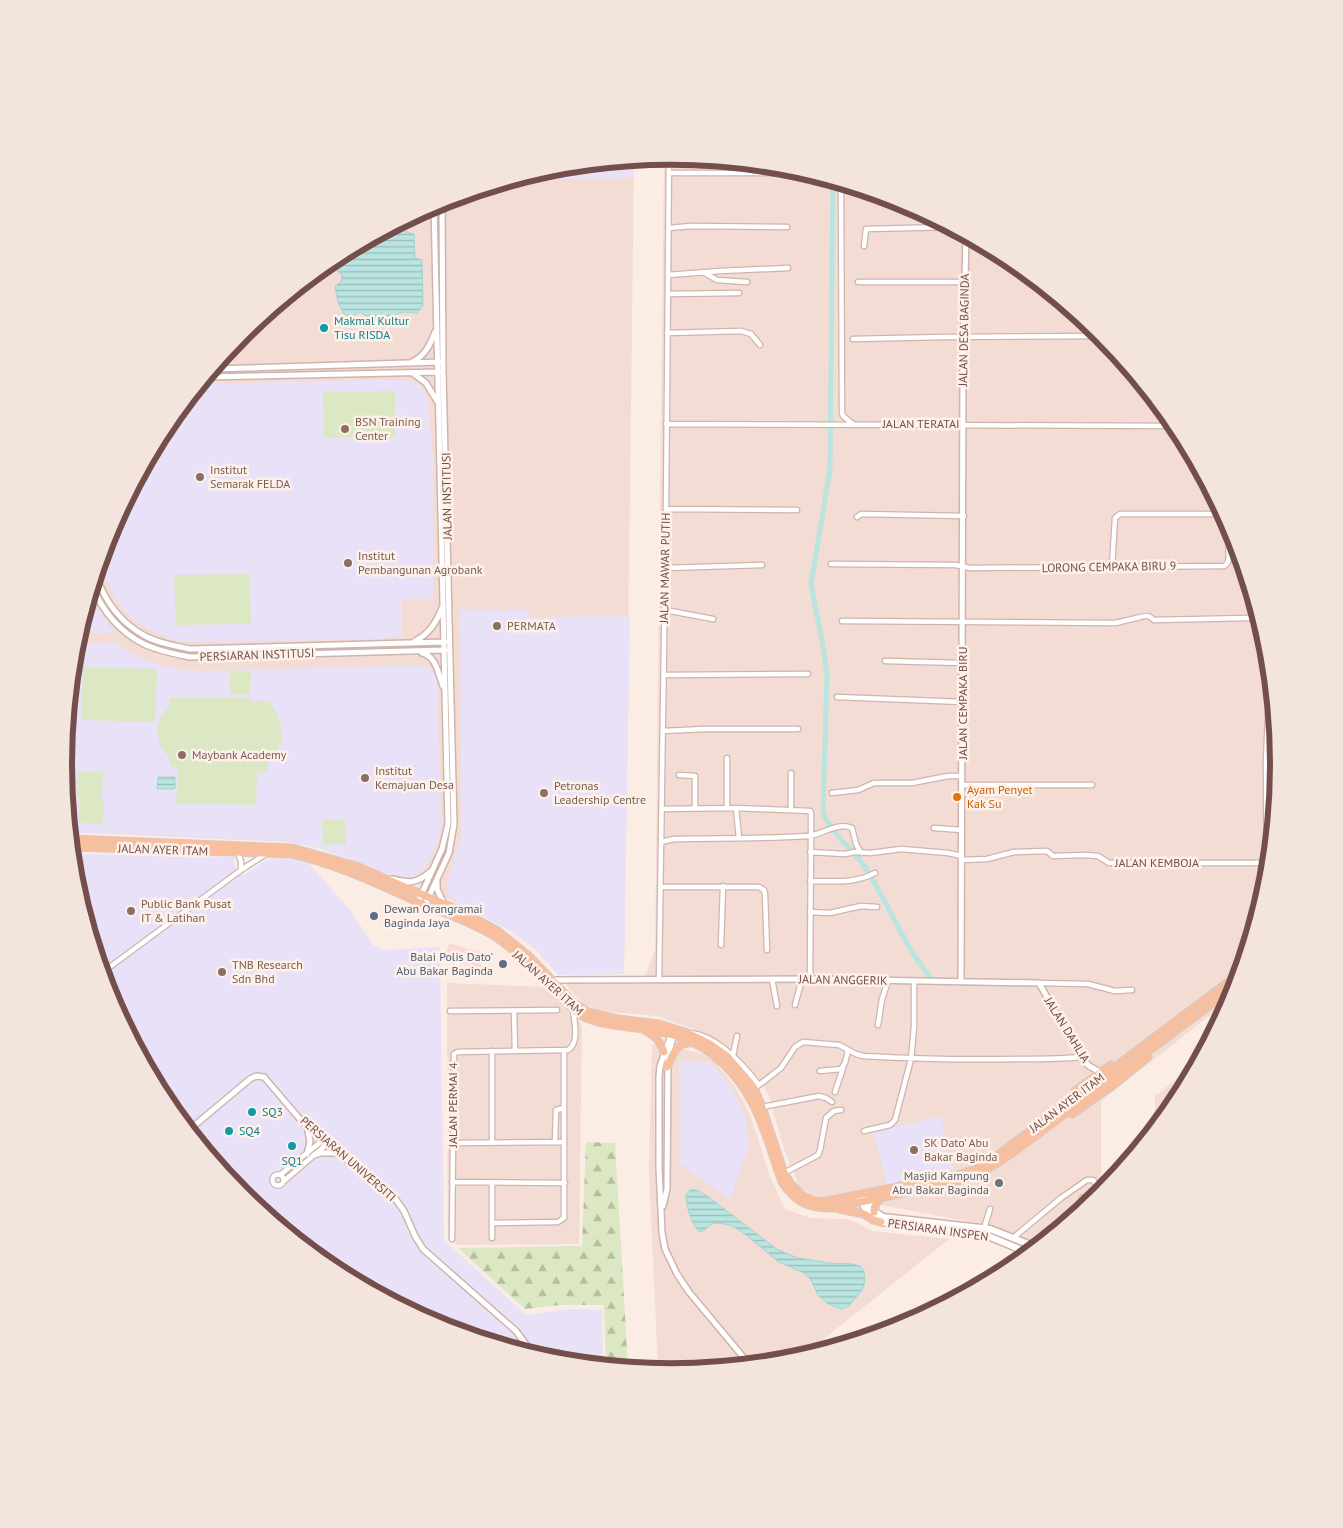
<svg xmlns="http://www.w3.org/2000/svg" width="1343" height="1528" font-family="'PT Sans',sans-serif">
<defs>
<pattern id="forest-firs" width="22" height="20" patternUnits="userSpaceOnUse" patternTransform="scale(1.25)"><rect width="22" height="20" fill="#dce8c3"/><path d="M5 1l3.5 6h-7zM16 11l3.5 6h-7z" fill="#b7bea0"/></pattern>
<pattern id="water-rules" width="6" height="5" patternUnits="userSpaceOnUse" patternTransform="scale(1.25)"><rect width="6" height="5" fill="#b9e4df"/><path d="M0 2.5h6" fill="none" stroke="#9bbbb7"/></pattern>
</defs>
<rect width="100%" height="100%" fill="#fbece4"/>
<path fill="#f3dcd3" d="M672,156L790,168L904,203L1009,259L1101,334L1177,427L1233,532L1268,646L1279,764L1268,883L1232,998L1101,1101V1194L1039,1245L988,1225L832,1196L823,1197L812,1194L800,1188L784,1149L769,1096L758,1077L746,1064L725,1045L699,1031L657,1016L601,1011L586,1005L574,994L559,977H645L655,950L664,157Z
M634,160L624,974L558,975L538,951L513,932L458,903L398,876L324,849L290,842L70,832L64,764L75,645L110,531L166,426L242,334L334,259L439,202L553,168Z
M447,983L544,987L582,1024L579,1244L458,1245L448,1239Z
M652,1044L698,1052L713,1060L734,1085L750,1114L770,1177L785,1209L810,1218L845,1219L856,1222L872,1231L949,1239L802,1356L790,1360L671,1372L658,1370L649,1171Z
M1198,1062L1177,1102L1155,1128V1096Z"/>
<path fill="#fbd9d8" d="M449,943L485,954L480,969L444,958Z"/>
<path fill="#e9e1f8" d="M634,160V178L514,180L553,168Z
M367,380H407L421,386L428,400L433,458V599H402L401,637L378,639L186,642L170,639L152,631L137,622L124,610L114,596L106,579L101,560L110,531L166,426L201,384Z
M91,596L96,607L115,633L79,634Z
M460,610H529L530,617L630,616L624,974L558,975L538,951L513,932L458,903L447,892L449,875L461,836Z
M114,642L131,653L155,664L183,670L202,671L427,665L437,677L441,819L440,836L426,867L414,877L399,878L313,846L282,841L116,833H78L72,677L75,645L76,643Z
M73,854L234,857L236,868L244,875L266,860L273,858L306,860L351,911L373,945L383,950L440,947L444,1240L526,1315L569,1309L602,1310L603,1365L553,1360L439,1325L334,1269L242,1194L166,1101L110,996L75,882Z
M679,1061L710,1062L729,1084L745,1114L749,1146L730,1199L679,1163Z
M941,1116L953,1169L887,1185L874,1132Z"/>
<path fill="url(#forest-firs)" d="M586,1142L615,1143L628,1367L606,1365L604,1305H561L525,1309L458,1248L582,1246Z"/>
<path fill="#dce8c3" d="M395,391V437L324,438L323,392Z
M250,574L251,624L176,625L174,575Z
M83,667L157,669L155,722L81,720Z
M230,670L251,671L250,695L229,694Z
M249,697L250,701H269C283,720 290,744 268,760V771L257,772L256,805L176,803L178,768L171,767L168,756L161,747L158,738L157,731L159,720L170,705V698Z
M78,771L103,772L102,798H86L104,799L103,824L79,823L80,797H77Z
M322,820H345L346,844L323,845Z"/>
<path fill="url(#water-rules)" stroke="#a0d6d0" d="M395,228L414,234L415,258L422,260L423,306L417,313C398,311 397,312 385,326L372,315L366,316L360,312L351,317L344,314L338,302L335,286L341,282L342,275L332,266L336,258L387,230Z
M158,777H175V789H157Z
M690,1190H696L706,1195L778,1250L798,1258L818,1261L827,1263L852,1264L860,1266L864,1271L865,1280L863,1289L849,1306L842,1309L835,1307L827,1303L818,1295L811,1280L804,1273L779,1262L741,1231L730,1225L717,1223L712,1224L704,1230L699,1232C690,1220 687,1209 686,1195Z"/>
<g fill="none" stroke-linecap="round" stroke-linejoin="round">
<path stroke="#a0d6d0" stroke-width="1" d="M71,692L76,829"/>
<path stroke="#b9e4df" stroke-width="5" d="M833,181L830,469L811,584L824,652L827,675L823,812C831,834 851,847 864,866C888,901 903,946 931,978"/>
<defs>
<path id="minor" d="M669,173H805
M841,184L842,413L843,416L853,424
M669,228L691,226L787,227
M864,246L866,229L950,227
M703,272L717,280L747,282
M668,275L720,271L788,268
M858,282H965
M668,294L739,293
M667,333L741,331L751,334L760,345
M853,339L943,337L1102,336
M666,424C836,426 1006,424 1176,426
M666,509L797,510
M857,517L861,514L964,516
M831,564L956,565L970,568L1224,566C1232,562 1227,552 1229,545L1235,543
M1112,567L1115,518L1120,514H1224
M665,568L762,565
M665,610L713,619
M842,621L1115,623C1121,622 1146,615 1148,616C1150,616 1152,619 1154,620L1249,618
M885,661L963,663
M664,675L808,674
M837,697L963,702
M663,731L704,729H798
M727,758V808
M679,775L695,776V809
M962,785H1092
M832,793L858,790L874,783H912L948,776H962
M736,808L739,838
M662,809L736,808L810,811L811,813V835L810,979
M791,809V773
M934,828L962,830
M661,842L674,839C718,838 764,839 808,836C824,834 837,822 852,828L856,844L861,853
M238,852L241,862V870
M810,852L845,854L855,852L870,853L901,849L948,853L962,856
M962,860L987,859L1014,852L1047,851L1053,856L1085,855L1098,856L1109,863H1267
M810,881C832,881 854,884 875,873
M1267,886L1266,761L1270,673
M660,887H759L764,890L765,894L767,950
M810,912L830,913L861,906L877,907
M721,945L723,886
M103,972L241,870L266,854
M659,979L666,509L669,157
M772,979L777,1006
M1039,983L1088,984L1115,991L1132,990
M795,1005L802,979
M450,1011L557,1010
M514,1011L515,1051
M878,1025L882,999L888,981
M691,1033C719,1037 743,1064 759,1085
M492,1051V1142
M733,1055L737,1036
M820,1071L841,1069L845,1063L848,1050
M754,1088L763,1082L781,1068L795,1047L803,1042L839,1045L856,1054L863,1056C916,1059 968,1060 1020,1059C1041,1059 1061,1059 1081,1057
M835,1092L843,1068
M762,1107L819,1096L826,1098L832,1102
M864,1131L890,1125L895,1120L911,1059L914,1027V981
M555,1142L556,1110L564,1108
M452,1143L564,1142
M784,1173L818,1155L820,1150L826,1118L834,1111L841,1110
M272.5 1180a5.5 5.5 0 1 1 11 0a5.5 5.5 0 1 1-11 0Z
M280,1175L323,1140
M284,1181L327,1144
M452,1182L565,1183
M1082,1198L1090,1203
M492,1223L558,1222L564,1218V1050
M984,1228L990,1209
M492,1238V1183
M1013,1238L1061,1198L1087,1180H1093L1103,1192
M452,1239L454,1054L457,1052L568,1050C580,1043 574,1021 573,1009"/>
<path id="tertiary" d="M412,362C425,356 430,345 435,332
M213,369L440,362
M414,374L426,383L437,401
M207,377L440,372
M96,576C105,601 121,623 145,636C158,643 175,646 190,649L445,642
M93,587C102,611 121,633 144,644C158,651 175,654 190,657L445,650
M415,641C429,634 436,623 442,608
M422,653C436,656 438,673 443,686
M392,879C410,883 416,884 430,872
M437,881V889L444,904
M418,902L442,849L448,824L434,205
M425,905L449,853L454,824L443,372L442,202
M553,980L810,979L1039,983L1081,1057L1089,1066L1100,1072
M961,982L963,364L966,236
M672,1032L660,1066L659,1077V1167L662,1233L665,1249L677,1274L689,1292L749,1364
M189,1130L250,1079L256,1076L264,1077L299,1118L327,1144L394,1197L404,1211L415,1236L423,1249L516,1331L533,1354
M307,1154L310,1142L307,1125
M314,1155L321,1153H338
M663,1206L667,1189L668,1054L674,1034"/>
<path id="secondary" d="M865,1198C869,1207 874,1212 883,1217L990,1229L1036,1247
M859,1199L870,1215L881,1222L988,1236L1029,1253"/>
<path id="primary" d="M71,839L293,848L356,866L463,912L498,931L530,957L572,1001L588,1012L618,1019L659,1024L685,1032L710,1044L727,1056L754,1088L762,1107L784,1173L791,1184L803,1196L813,1200L822,1202L957,1175L979,1168L998,1155L1240,973
M72,847L292,854C337,864 380,885 422,904C446,914 472,922 494,936C517,951 535,971 553,989C563,999 572,1011 584,1017C598,1023 613,1025 628,1027C658,1030 689,1036 713,1055C756,1088 765,1134 782,1182C796,1203 808,1208 833,1208L958,1181L980,1174L1011,1154L1237,985
M646,1031C656,1036 661,1042 664,1052
M667,1067C673,1055 676,1042 690,1043
M1075,1091L1111,1065
M1072,1114L1116,1083L1148,1057
M839,1209L864,1214L873,1220L881,1222
M874,1212C874,1205 877,1202 882,1197"/>
</defs>
<use href="#minor" stroke="#cfb4ae" stroke-width="7"/>
<use href="#tertiary" stroke="#cfb4ae" stroke-width="8"/>
<use href="#secondary" stroke="#d1b2ab" stroke-width="9"/>
<use href="#primary" stroke="#d5cac9" stroke-width="9"/>
<use href="#minor" stroke="#fff" stroke-width="4.5"/>
<use href="#tertiary" stroke="#fff" stroke-width="5"/>
<use href="#secondary" stroke="#fff" stroke-width="6"/>
<use href="#primary" stroke="#f8bf9e" stroke-width="7"/>
</g>
<g fill="#0f9aa8" stroke="#fef1ea" stroke-width="2">
<circle cx="324" cy="328" r="5"/>
<circle cx="252" cy="1112" r="5"/>
<circle cx="229" cy="1131" r="5"/>
<circle cx="292" cy="1146" r="5"/>
</g>
<g fill="#8d6e63" stroke="#fef1ea" stroke-width="2">
<circle cx="345" cy="429" r="5"/>
<circle cx="200" cy="477" r="5"/>
<circle cx="348" cy="563" r="5"/>
<circle cx="497" cy="626" r="5"/>
<circle cx="182" cy="755" r="5"/>
<circle cx="365" cy="778" r="5"/>
<circle cx="544" cy="793" r="5"/>
<circle cx="131" cy="911" r="5"/>
<circle cx="222" cy="972" r="5"/>
<circle cx="914" cy="1150" r="5"/>
</g>
<circle fill="#e8710a" stroke="#fef1ea" stroke-width="2" cx="957" cy="797" r="5"/>
<g fill="#5c6f8a" stroke="#fef1ea" stroke-width="2">
<circle cx="374" cy="916" r="5"/>
<circle cx="503" cy="964" r="5"/>
</g>
<circle fill="#6b7280" stroke="#fef1ea" stroke-width="2" cx="999" cy="1183" r="5"/>
<g text-anchor="middle" stroke-width="5" stroke-linejoin="round" paint-order="stroke">
<g font-size="12" fill="#0d838f" stroke="#fef1ea" text-anchor="start">
<text x="334" y="325">Makmal Kultur<tspan x="334" dy="14">Tisu RISDA</tspan></text>
<text x="262" y="1116">SQ3</text>
<text x="239" y="1135">SQ4</text>
<text x="292" y="1165" text-anchor="middle">SQ1</text>
</g>
<g font-size="12" fill="#734e4a" stroke="#fef1ea">
<text transform="translate(964 330) rotate(-89)" y="4">JALAN DESA BAGINDA</text>
<text x="921" y="428">JALAN TERATAI</text>
<text transform="translate(447 496) rotate(-91)" y="4">JALAN INSTITUSI</text>
<text transform="translate(1109 567) rotate(-1)" y="4">LORONG CEMPAKA BIRU 9</text>
<text transform="translate(665 568) rotate(-89)" y="4">JALAN MAWAR PUTIH</text>
<text transform="translate(257 655) rotate(-2)" y="4">PERSIARAN INSTITUSI</text>
<text transform="translate(963 703) rotate(-90)" y="4">JALAN CEMPAKA BIRU</text>
<text transform="translate(163 850) rotate(2)" y="4">JALAN AYER ITAM</text>
<text x="1157" y="867">JALAN KEMBOJA</text>
<text transform="translate(843 980) rotate(1)" y="4">JALAN ANGGERIK</text>
<text transform="translate(548 983) rotate(42)" y="4">JALAN AYER ITAM</text>
<text transform="translate(1067 1030) rotate(58)" y="4">JALAN DAHLIA</text>
<text transform="translate(1067 1103) rotate(-37)" y="4">JALAN AYER ITAM</text>
<text transform="translate(453 1105) rotate(-90)" y="4">JALAN PERMAI 4</text>
<text transform="translate(348 1159) rotate(41)" y="4">PERSIARAN UNIVERSITI</text>
<text transform="translate(938 1230) rotate(8)" y="4">PERSIARAN INSPEN</text>
</g>
<g font-size="12" fill="#785e54" stroke="#fef1ea" text-anchor="start">
<text x="355" y="426">BSN Training<tspan x="355" dy="14">Center</tspan></text>
<text x="210" y="474">Institut<tspan x="210" dy="14">Semarak FELDA</tspan></text>
<text x="358" y="560">Institut<tspan x="358" dy="14">Pembangunan Agrobank</tspan></text>
<text x="507" y="630">PERMATA</text>
<text x="192" y="759">Maybank Academy</text>
<text x="375" y="775">Institut<tspan x="375" dy="14">Kemajuan Desa</tspan></text>
<text x="554" y="790">Petronas<tspan x="554" dy="14">Leadership Centre</tspan></text>
<text x="141" y="908">Public Bank Pusat<tspan x="141" dy="14">IT &amp; Latihan</tspan></text>
<text x="232" y="969">TNB Research<tspan x="232" dy="14">Sdn Bhd</tspan></text>
<text x="924" y="1147">SK Dato' Abu<tspan x="924" dy="14">Bakar Baginda</tspan></text>
</g>
<g font-size="12" fill="#c56008" stroke="#fef1ea" text-anchor="start">
<text x="967" y="794">Ayam Penyet<tspan x="967" dy="14">Kak Su</tspan></text>
</g>
<g font-size="12" fill="#4e5e75" stroke="#fef1ea" text-anchor="start">
<text x="384" y="913">Dewan Orangramai<tspan x="384" dy="14">Baginda Jaya</tspan></text>
<text x="493" y="961" text-anchor="end">Balai Polis Dato'<tspan x="493" dy="14">Abu Bakar Baginda</tspan></text>
</g>
<g font-size="12" fill="#5b616d" stroke="#fef1ea" text-anchor="end">
<text x="989" y="1180">Masjid Kampung<tspan x="989" dy="14">Abu Bakar Baginda</tspan></text>
</g>
</g>
<path d="M0 0H1343V1528H0ZM72 764a599 599 0 1 1 1198 0a599 599 0 1 1-1198 0Z" fill="#f3e4dd" fill-rule="evenodd"/>
<path fill="none" stroke="#734e4a" stroke-width="6" d="M72 764a599 599 0 1 1 1198 0a599 599 0 1 1-1198 0Z"/>
</svg>
